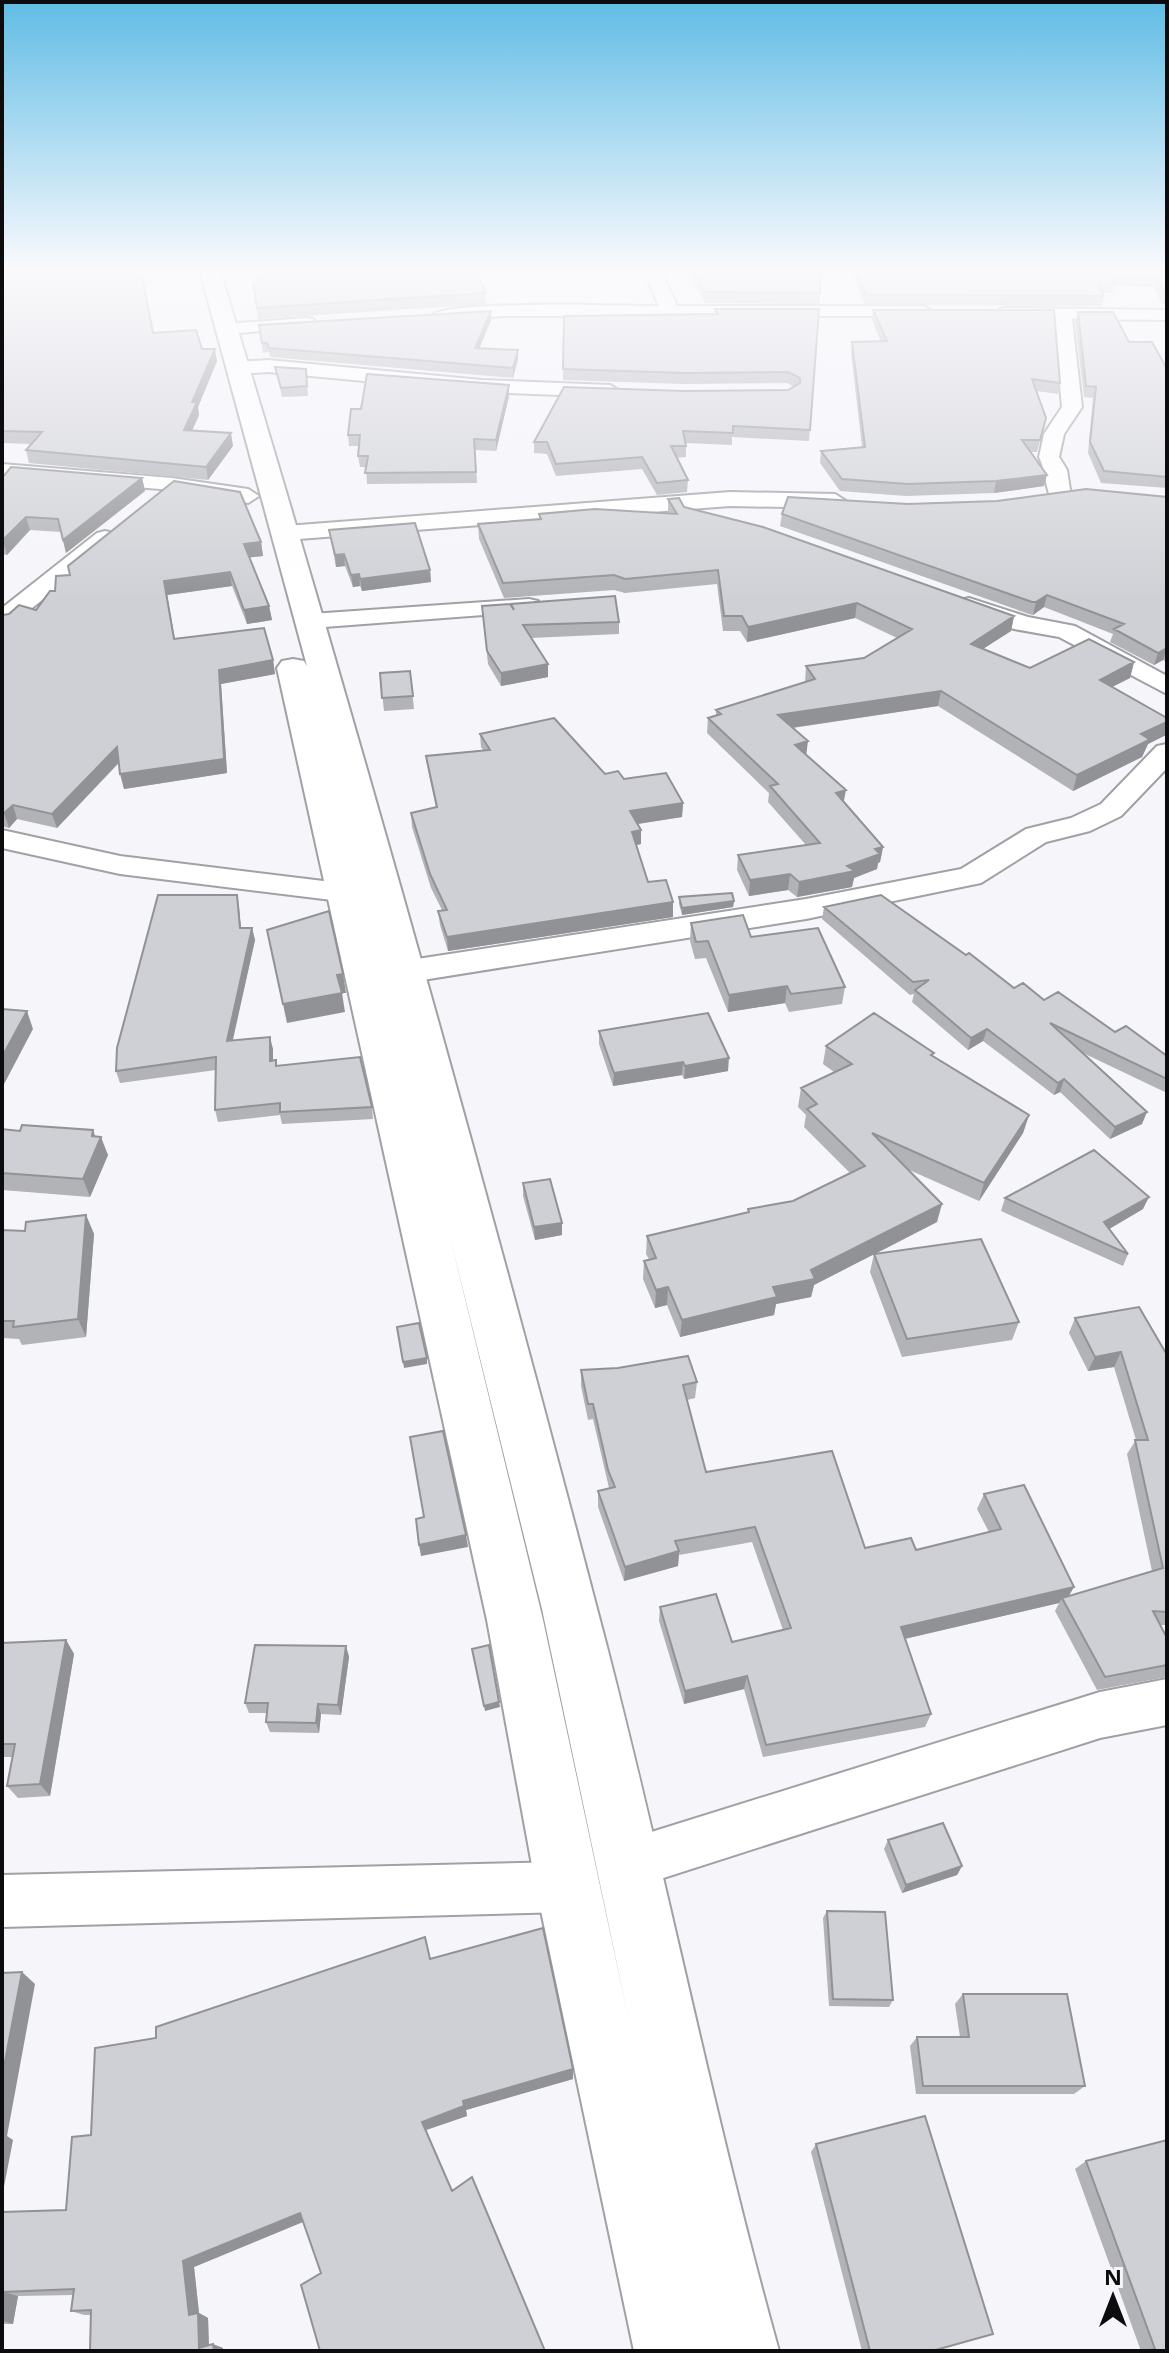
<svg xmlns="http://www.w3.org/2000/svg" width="1169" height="2353" font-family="'Noto Sans',sans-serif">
<rect width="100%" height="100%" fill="#f5f5fa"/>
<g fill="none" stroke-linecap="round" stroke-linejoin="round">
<defs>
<path id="street" d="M644,271H661L677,306H923L932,311L923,316H504L442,320L433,315C448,300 627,306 659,306Z
M1006,308L1167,310V320L1072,319L1082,407L1064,434L1059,457L1067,470L1071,496L1068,501H1052C1045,488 1046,471 1039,457L1044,434L1062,407L1054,319L1000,317L997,313L1000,309Z
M307,318L313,319L316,323L313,327L225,334L216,329L225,324Z
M268,360L482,380L610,385L620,391L610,397L482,392L268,372L237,374L227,368L237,362Z
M2,464L172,478L248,489L259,496L248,503L172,490L2,476Z
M730,492L835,494L846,501L835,508L730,506L286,540L278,538L275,533L278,528L286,526Z
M105,531L113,533L116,538L113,543L11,625L2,627V608L97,533Z
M969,598L1028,617L1075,626L1167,676V694L1059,637L1014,629L960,610L957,605L960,600Z
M529,599L538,601L541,606L538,611L311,628L302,626L299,621L302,616L311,614Z
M1167,744V768L1121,816L1090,831L1046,842L981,883L806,919L404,983L393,979L388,972L393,965L404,961L806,899L961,869L1026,829L1071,818L1101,804L1157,746Z
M2,830L120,856L348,884L359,886L363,893L359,900L348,902L120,874L2,848Z
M1167,1679V1725L1100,1738L629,1889L611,1882L604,1864L611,1846L629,1839L1100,1692Z
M567,1862L585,1869L592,1887L585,1905L567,1912L2,1927V1875Z"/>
<path id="secondary" d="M200,271H220C354,713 479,1158 596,1605C662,1852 710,2104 779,2351H634L536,1887L487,1620L277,668L282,661L293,659L304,661L307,666ZM450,1237L542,1609L629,2021L543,1620Z"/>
</defs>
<use href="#street" stroke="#a0a0a5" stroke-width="4"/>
<use href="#secondary" stroke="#a0a0a5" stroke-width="4"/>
<use href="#street" fill="#fff" fill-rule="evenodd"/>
<use href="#secondary" fill="#fff" fill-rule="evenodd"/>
</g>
<path fill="#b2b3b7" d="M2,271L153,333L202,349L217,361L198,407L199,415L192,430L233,446L208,480L29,463L26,450L31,444L2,443Z
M251,271H477L485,293L486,304L258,319L253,283L258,282Z
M686,271H820L821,277L819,304L705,303Z
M851,271H1167V304H1162L1154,287L1114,286L1112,293H1103L1104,296L1102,306L865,305Z
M715,309H819L809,441L732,437V445L686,443V457L676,458L688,480L687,492L657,495L642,469L556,476L547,454L534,453V442L684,391L788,390L794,387L787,383L684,384L563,380L564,316L715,314Z
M873,310L1060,383L1058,394L1036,391L1046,418L1037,452H1031L1044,486L994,493L906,496L840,491L820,463L821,451L862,447L851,353L852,342H881L872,320Z
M1078,312L1129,342L1167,369V488L1101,483L1088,453L1093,398L1084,397L1075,322Z
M491,320L479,348L518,359L513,378L270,357L269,352L263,353L259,325Z
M275,367L306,369L308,396L282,397Z
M509,396L496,451L475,450L477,483L367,484L366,467H360L358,456L359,446H349L348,435L361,409Z
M2,478H142L145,491L66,553L61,532L30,530L7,555L2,554Z
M1167,497V662L1163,660L1154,665L1110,642L1113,634L1044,607L1033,615L1029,614L780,526L782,514L908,504Z
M668,499L684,507L1014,616L1011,631L983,649L1030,668L1134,662L1130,678L1112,687L1166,735L1148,744L1142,757L1073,791L938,706L793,728L806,755L844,801L883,847L880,862L878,863L877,869L854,878L852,887L797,897L788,890L749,896L737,870L738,855L806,845L768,802L769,793L707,733L708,718L716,715V710L805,683L806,666L864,658L897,638L855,618L747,642L740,631H723L717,584L625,593L614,590L504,598L479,539L478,524L539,519V514H668Z
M329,530L430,570L431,582L362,591L360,586L353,587L345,566L336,567Z
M261,542L263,556L249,557L269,606L272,620L247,624L232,586L167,595L175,639L273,660L275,674L221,684L227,773L124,789L119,763L57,828L17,819L9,828L2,826V615L36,610L70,575Z
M482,606L619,622V634L531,638L548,664V677L501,686L488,664Z
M410,671L414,709L384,711L380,673Z
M480,734L624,779L683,803L682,817L638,824L641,844L636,845L648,882L673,917L448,951L440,925L438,911L442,910L431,888L412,827L411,813L436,807L428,770L426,756L483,750L481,747Z
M237,895L241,928H252L255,940L232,1041L273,1049V1061L277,1066L372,1107L373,1119L282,1124L280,1115L218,1122L215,1110L216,1070L120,1083L116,1071Z
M679,897L734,901L733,907L682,915L679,904Z
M824,907L966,955L1014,988L1044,1000L1167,1056V1093L1083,1053L1142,1124L1110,1139L1060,1092L1054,1095L983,1041L968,1050L912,1002L914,994L910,995L822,919Z
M691,923L751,937L845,987L842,1004L789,1012L785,1003L728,1012L706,958L695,959L690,941Z
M599,1031L728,1071L684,1079L682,1075L613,1086L599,1044Z
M826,1046L933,1056L1029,1115L1023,1133L979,1201L907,1169L937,1222L875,1254L1019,1322L1012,1340L902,1357L870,1272L874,1254L814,1285L811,1297L776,1304L774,1315L680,1337L667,1305L655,1308L643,1279L644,1261L649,1259L646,1254L647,1236L748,1213V1209L793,1201L850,1173L804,1127L806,1115L798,1107L801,1088L834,1072L823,1064Z
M2,1129L96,1137L108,1155L90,1197L2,1190Z
M523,1183L562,1223V1235L535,1240L523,1196Z
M1005,1198L1143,1209L1109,1229L1128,1254L1123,1266L1001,1211Z
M86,1215L94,1234L86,1337L22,1345L19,1339L2,1338V1230L25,1231Z
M1075,1318L1167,1355V1625H1160L1167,1638V1677L1097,1690L1055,1611L1059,1603L905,1639L931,1714L925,1727L763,1757L744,1689L684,1704L659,1621L660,1607L732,1642L783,1630L752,1542L679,1555L678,1566L624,1581L598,1507V1491L609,1488L593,1419L588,1420L581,1386V1370L618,1368L697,1382L695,1398L687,1400L706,1472L865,1548L916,1550L989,1532L977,1509L984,1494L1070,1596L1152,1571L1127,1454L1136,1440L1114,1367L1088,1371L1069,1333Z
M66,1640L74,1654L50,1796L18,1798L7,1786L13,1757H2V1643Z
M346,1646L349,1657L341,1715L321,1714L319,1733L270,1732L266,1722L267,1713H249L245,1703Z
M888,1840L962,1866L957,1875L902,1893L884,1849Z
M827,1911L893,2000L889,2007L829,2006L823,1918Z
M431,1959L573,2069V2079L466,2110L467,2116L426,2130L321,2273L303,2221L194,2267L199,2313L208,2318L209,2345L223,2348V2351H90L91,2315H84L71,2311L73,2295L18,2296L13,2324H2V2212L66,2210L91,2135L156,2038Z
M963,1994L1085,2086L1074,2094H916L910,2046L917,2037H960L955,2004Z
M816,2144L993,2334L935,2351H862L811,2152Z
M1086,2161L1167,2351H1141L1075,2169Z"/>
<path fill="#919295" d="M491,311V320L476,357L475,348Z
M215,349L217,361L198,407L199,415L187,442L184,430L192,402Z
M518,350V359L513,378V368Z
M509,385V396L496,451V440Z
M231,433L233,446L208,480L206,467Z
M1047,475L1044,486L994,493L996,481Z
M142,478L145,491L66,553L63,540Z
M26,517L30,530L7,555L3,541Z
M261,542L263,556L246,558L244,544Z
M344,554L345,566L336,567L335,555Z
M430,570L431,582L362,591L360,579Z
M230,572L232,586L167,595L177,653L164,581Z
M359,574L360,586L353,587L351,575Z
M1047,595L1044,607L1033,615L1036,602Z
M857,603L855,618L747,642L748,627Z
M269,606L272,620L247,624L244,610Z
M1014,616L1011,631L967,659L971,644Z
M1167,648L1163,660L1154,665L1158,653Z
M273,660L275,674L221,684L227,773L124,789L120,774L219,670Z
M1134,662L1130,678L1096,695L1100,680Z
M548,664V677L501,686V673Z
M941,691L938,706L776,730L778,715Z
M1167,722L1166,735L1148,744L1142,757L1073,791L1077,775L1141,734Z
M808,741L806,757L795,745Z
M117,747L120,761L57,828L52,814Z
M846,790L843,805L836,793Z
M683,803L682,817L630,825V811Z
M13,805L17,819L9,828L4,813Z
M641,830V844L632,846V832Z
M883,847L880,862L878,863L877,869L854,878L852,887L797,897L799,882L847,866L875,849Z
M790,874L788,890L749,896L750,880Z
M237,895L239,907L242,940L240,928Z
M734,901L733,907L682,915V908Z
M673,902V917L448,951L447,937Z
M252,928L255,940L230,1053L227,1041Z
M343,974L346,993H342L345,1012L287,1023L283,1004L337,975Z
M787,986L785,1003L728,1012L729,995Z
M27,1011L33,1029L2,1088V1057Z
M987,1029L983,1041L968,1050L971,1038Z
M270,1037L273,1049V1073L270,1061Z
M729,1058L728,1071L684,1079L685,1066Z
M683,1062L682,1075L613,1086L614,1073Z
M1064,1079L1060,1092L1054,1095L1058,1083Z
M1147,1112L1142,1124L1110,1139L1115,1127Z
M1029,1115L1023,1133L979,1201L984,1183Z
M93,1130L98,1144L101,1137L108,1155L90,1197L83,1179Z
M1149,1197L1143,1209L1099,1235L1104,1222Z
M942,1204L937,1222L814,1285L811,1297L776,1304L774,1315L680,1337L682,1320L811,1270Z
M86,1215L94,1234L86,1337L78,1319Z
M562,1223V1235L535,1240L534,1227Z
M668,1287L667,1305L655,1308L656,1290Z
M1121,1352L1114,1367L1088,1371L1095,1357Z
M427,1358V1364L404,1368L403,1362Z
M466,1535L468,1547L421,1556L419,1545Z
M679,1551L678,1566L624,1581L625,1567Z
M1074,1587L1066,1601L1062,1598L1059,1603L895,1641L901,1627Z
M66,1640L74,1654L50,1796L40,1784Z
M346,1646L349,1657L341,1715L338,1705Z
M747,1676L744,1689L684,1704L685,1691Z
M499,1702L500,1707L485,1711L484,1706Z
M318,1704L321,1714L319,1733L316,1723Z
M962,1866L957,1875L902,1893L906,1885Z
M22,1972L35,1984L7,2136L13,2140L2,2197V2077Z
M573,2069V2079L466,2110L467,2116L426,2130L422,2122L463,2101Z
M300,2213L308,2220L194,2267L199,2313L208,2318L209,2351L199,2348L189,2315L183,2261Z
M3,2292L18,2296L13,2324L2,2321Z
M213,2344L223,2348V2351H214Z"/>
<path fill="#cfd0d5" stroke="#919295" stroke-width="2" d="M2,271H141L153,333L196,330L202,349H215L192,402H197L184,430L231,433L206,467L26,450L42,432L2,431Z
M256,271H477L485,293L257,308L253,283L263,282Z
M693,271H820V293L705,292Z
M856,271H1167V294H1165L1156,277L1114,276L1115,284L1097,282L1104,296L866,294Z
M715,309H819L810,430L733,426V433L683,431L686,446H671L688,480L657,483L642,457L556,464L547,442H534L564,387L684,391L788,390L800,383V378L788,372L685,373L563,369L564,316L718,314Z
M873,310H1054L1060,383L1032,379L1046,418L1040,440H1022L1047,475L996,481L908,484L842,479L821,451L865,447L852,342L887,341Z
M491,311L475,348L518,350L513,368L269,348L267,343H262L259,325Z
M1078,312H1113L1129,342H1152L1167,369V477L1104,471L1090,442L1096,387L1086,386Z
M275,367L306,369L307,386L281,388Z
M367,374L509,385L496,440L474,439L476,472L365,473L368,456H358L360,435H348L351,409H361Z
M11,467L142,478L63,540L58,519L26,517L2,541V478Z
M174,481L240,492L261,542L244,544L269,606L244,610L230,572L164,581L174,639L264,628L273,660L219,670L224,759L120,774L117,747L52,814L13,805L4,813H2V615L9,614L19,605L36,610L50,591H55L56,576L70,575L68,566Z
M1086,489L1167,497V648L1158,653L1114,629L1124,624L1047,595L1036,602H1032L782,514L788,497L908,504L997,501Z
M679,498L684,507L763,527L1014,616L971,644L1030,668L1089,639L1134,662L1100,680L1167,718V722L1141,734L1149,739L1147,741L1077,775L941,691L778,715L808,741L795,745L846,790L836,793L883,847L875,849L880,854L847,866L855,871L799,882L790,874L750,880L738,855L820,843L770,786L778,784L708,718L721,714L716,710L815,679L806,666L864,658L912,629L857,603L748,627L742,616H724L718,570L625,579L614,575L503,583L478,524L541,519L539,514L595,509L677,514L668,499Z
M415,523L430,570L360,579L359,574L351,575L344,554L335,555L329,530Z
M615,596L619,622L523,625L548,664L501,673L487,651L482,606L510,604L514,610L511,604Z
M410,671L413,696L382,698L380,673Z
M554,718L605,774L618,771L624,779L666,773L683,803L630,811L641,830L632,832L648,882L666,880L673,902L447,937L438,911L447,910L430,874L411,813L437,807L426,756L490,750L480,734Z
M732,893L734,901L682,908L679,897Z
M158,895H237L240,928H252L227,1041L270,1037V1061L276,1060V1066L360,1057L372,1107L280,1112V1103L215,1110L216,1057L116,1071L117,1048Z
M881,895L966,955L969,953L1014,988L1023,983L1044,1000L1058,992L1115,1032L1126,1026L1167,1056V1079L1050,1023L1147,1112L1115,1127L1064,1079L1058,1083L987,1029L971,1038L915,990L929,980L913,982L824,907Z
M329,911L343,974L337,975L342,993L283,1004L267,930Z
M743,915L751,937L818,928L845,987L791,994L787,986L729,995L708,941L696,942L691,923Z
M2,1009L27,1011L2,1057Z
M708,1013L729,1058L685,1066L683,1062L614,1073L599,1031Z
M874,1013L934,1053L931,1055L1029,1115L984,1183L872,1133L942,1204L811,1270L815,1279L773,1287L777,1297L682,1320L668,1287L656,1290L644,1261L656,1258L647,1236L749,1212L748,1209L793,1201L865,1166L807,1109L817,1104L801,1088L852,1064L826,1046Z
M22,1125L93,1130L92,1136L101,1137L83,1179L2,1173V1129L20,1131Z
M1094,1150L1149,1197L1104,1222L1128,1254L1005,1198Z
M550,1179L562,1223L534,1227L523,1183Z
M86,1215L78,1319L13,1327L14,1321H2V1230L25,1231L26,1222Z
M981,1239L1019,1322L907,1339L874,1254Z
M1139,1307L1167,1355V1612L1153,1611L1167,1638V1665L1105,1677L1062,1598L1163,1568L1135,1440H1148L1121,1352L1095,1357L1075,1318Z
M419,1323L427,1358L403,1362L397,1327Z
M688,1356L697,1382L683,1385L706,1472L832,1451L865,1548L911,1538L916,1550L1001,1529L984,1494L1024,1485L1074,1587L901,1627L931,1714L766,1745L747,1676L685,1691L660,1607L716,1594L732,1642L791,1628L755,1527L675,1541L679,1551L625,1567L598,1491L615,1487L608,1470L593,1404H588L581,1370L618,1368Z
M443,1431L466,1535L419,1545L416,1519L424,1517L410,1437Z
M66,1640L40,1784L7,1786L15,1744H2V1643Z
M255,1645L346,1646L338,1705L318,1704L316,1723L266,1722L268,1703H245Z
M489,1645L499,1702L484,1706L472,1649Z
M943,1823L962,1866L906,1885L888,1840Z
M827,1911L885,1912L893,2000L833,1999Z
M543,1928L573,2069L463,2101L464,2106L422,2122L452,2191L472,2177L545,2351H320L301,2285L321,2273L300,2213L183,2261L189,2315L198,2313L199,2348L213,2344L214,2351H90L91,2310L71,2311L74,2289L3,2292L2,2296V2212L66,2210L72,2137L91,2135L95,2048L156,2038V2027L425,1937L430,1959Z
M22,1972L2,2077V1973Z
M963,1994H1067L1085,2086H923L917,2037H969Z
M925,2116L993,2334L932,2351H870L816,2144Z
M1167,2140V2351H1145L1155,2349L1086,2161Z"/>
<linearGradient id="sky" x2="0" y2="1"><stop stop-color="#60bce5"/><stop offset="0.45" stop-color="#fafafd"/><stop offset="1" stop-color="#fafafd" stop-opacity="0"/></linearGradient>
<rect width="1169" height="600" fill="url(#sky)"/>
<rect width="1169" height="2353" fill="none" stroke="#0c0c0e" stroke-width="8"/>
<g transform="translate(1113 2297)" stroke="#f5f5fa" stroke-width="6" paint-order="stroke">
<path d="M0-6L14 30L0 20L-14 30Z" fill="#0c0c0e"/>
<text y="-12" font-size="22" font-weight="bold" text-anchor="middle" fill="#0c0c0e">N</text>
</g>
</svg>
